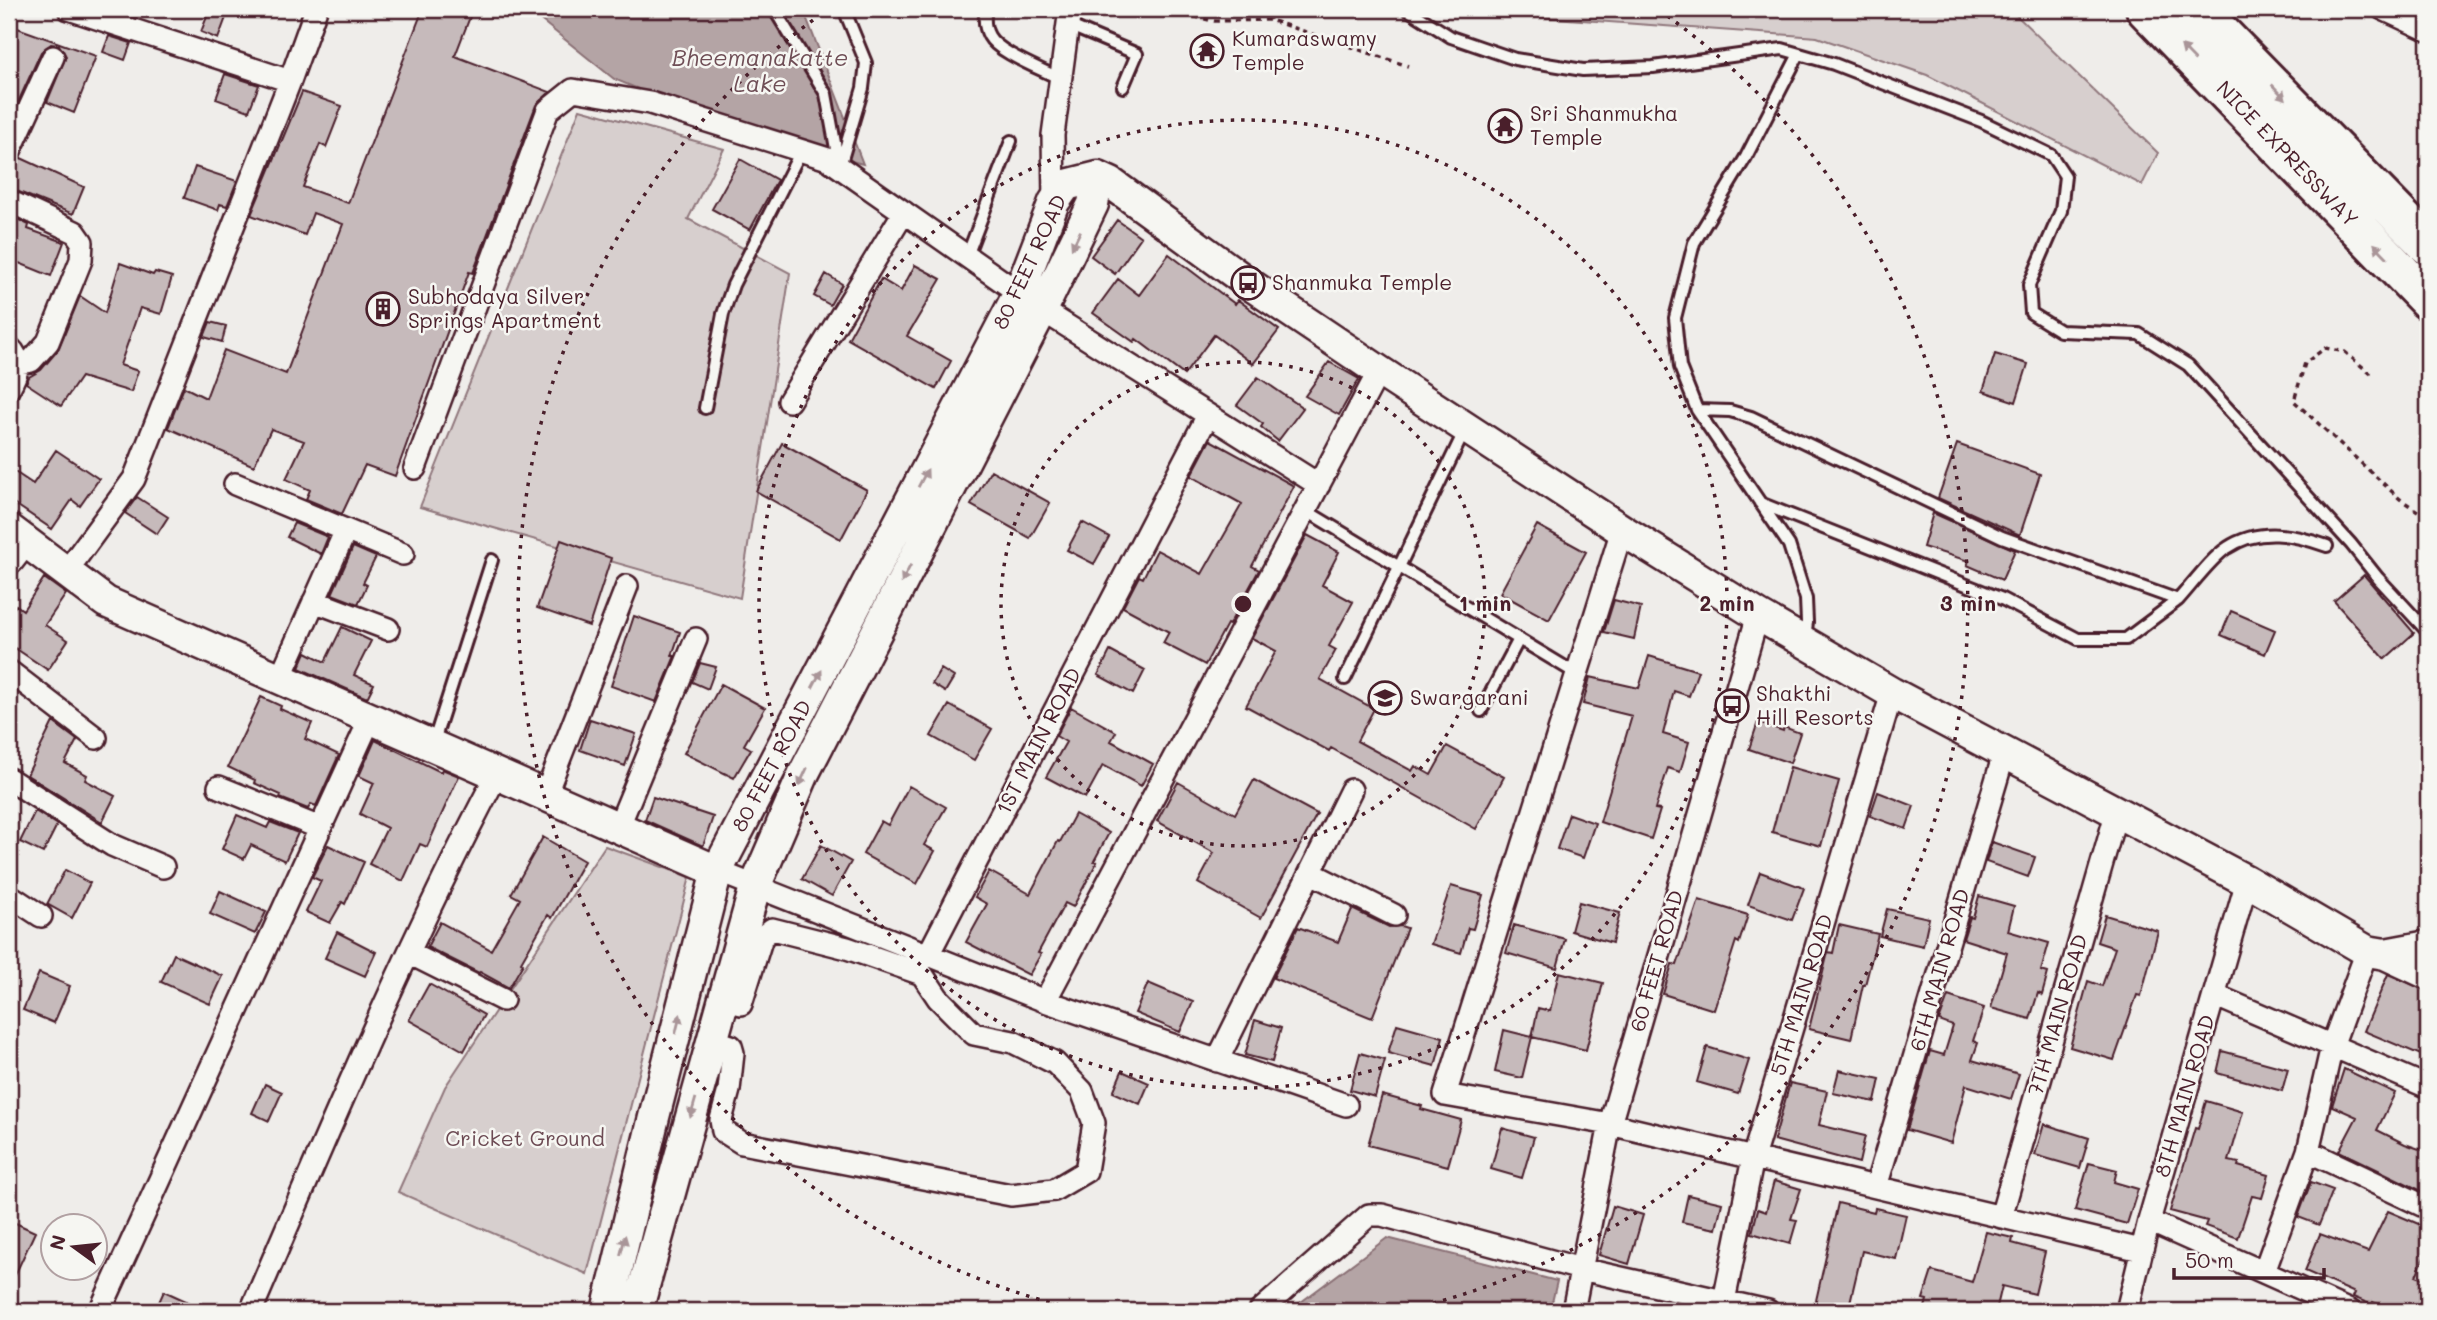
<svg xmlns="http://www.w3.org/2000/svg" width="2437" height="1320" font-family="Mali,sans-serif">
<rect width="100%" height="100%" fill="#efedea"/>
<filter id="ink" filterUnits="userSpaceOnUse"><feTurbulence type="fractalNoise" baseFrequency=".0143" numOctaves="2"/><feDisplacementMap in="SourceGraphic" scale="14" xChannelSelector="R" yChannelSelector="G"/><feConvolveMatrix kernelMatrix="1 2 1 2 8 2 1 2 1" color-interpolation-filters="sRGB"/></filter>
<g filter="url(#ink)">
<path fill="#d7cfce" stroke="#90777c" stroke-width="2" d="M1497,9H2010L2158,153L2142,185L1927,75L1817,37L1511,15Z
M580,109L724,149L688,219L790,273L740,598L420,507Z
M605,846L690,877L587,1274L398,1192L445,1087Z"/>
<path fill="#b4a4a5" stroke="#8a6f74" stroke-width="2" d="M527,9H803L863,164L752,136L614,79Z
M1387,1238L1557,1281L1550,1311H1289Z"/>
<path fill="#c6babb" stroke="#4a1f2b" stroke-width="2" d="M210,9L228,12L218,39L201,32Z
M423,9H473L455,56L550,92L536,105L473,273L469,272L395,476L365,465L342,514L306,499L310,490L286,479L304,441L271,429L254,466L168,428L184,387L206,398L224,350L286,374L343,224L313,213L305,235L251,215L302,92L342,106L326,147L320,144L303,187L348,203Z
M9,25L96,56L74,113L47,102L66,56L59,45L51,44L41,52L9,122Z
M109,36L131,43L125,60L103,52Z
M225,74L259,85L249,111L216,99Z
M21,158L84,187L73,214L9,188V174Z
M740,159L777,180L750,230L712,209Z
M195,167L237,181L227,206L220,204L218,210L184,198Z
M9,215L29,225L28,229L64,242L51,276L9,259Z
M1117,220L1141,237L1115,274L1091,256Z
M1169,254L1235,304L1238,300L1279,330L1253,364L1214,335L1184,375L1136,339L1134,342L1093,313L1118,279L1139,295Z
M120,263L153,275L155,272L172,277L161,314L140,308L120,365L138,371L131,392L81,377L61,406L26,383L29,377L41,370L58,350L80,296L105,313Z
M915,265L941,279L907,336L951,361L936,389L848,339L881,279L901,291Z
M826,274L842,284L830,305L814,296Z
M210,322L226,326L222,342L204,337Z
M1995,354L2028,364L2016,402L1983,391Z
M1329,362L1359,379L1339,415L1305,396Z
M1258,377L1303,408L1278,441L1261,427L1263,424L1237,405Z
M1210,440L1294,486L1252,566L1259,570L1229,625L1227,624L1205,665L1163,643L1169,632L1123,607L1139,576L1143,578L1157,550L1202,574L1242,504L1191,476Z
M782,443L867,490L841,539L756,491Z
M1957,444L2040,474L2020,535L1938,498Z
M56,450L99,479L80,506L72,500L52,529L9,500V468L33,484Z
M991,470L1050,503L1030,538L971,505Z
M137,497L168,517L157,534L125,513Z
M1933,513L2015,550L2002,580L1967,565L1969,561L1923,547Z
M1082,522L1109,537L1094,564L1067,550Z
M294,523L328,537L321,554L287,537Z
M1537,525L1586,552L1549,620L1500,593Z
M1307,535L1339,552L1322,585L1353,602L1329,646L1336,650L1320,679L1374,709L1357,741L1412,771L1415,766L1431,775L1447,746L1504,777L1476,829L1331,748L1329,751L1246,706L1276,651L1252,638Z
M561,540L611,558L589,626L537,608Z
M353,547L376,557L363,583L367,585L358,604L332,594Z
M2364,575L2414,633L2385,659L2334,601Z
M44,578L66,594L45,625L68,640L48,670L9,644V615L16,605L23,610Z
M1614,600L1641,607L1634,639L1604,632Z
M2231,611L2275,630L2265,654L2221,635Z
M634,616L680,632L672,656H675L656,702L611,686Z
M342,627L371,641L354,675L374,684L367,698L299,668L306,652L325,662Z
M1110,651L1145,670L1133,694L1098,675Z
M1649,656L1698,671L1689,696L1674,691L1663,734L1689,742L1680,772L1668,768L1655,809L1660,810L1651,839L1600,822L1632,716L1583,704L1590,677L1639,688Z
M700,663L716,667L708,689L692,682Z
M941,669L954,677L945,692L932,684Z
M721,684L765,708L744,745L751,749L734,778L684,753Z
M261,697L281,706L280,709L312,723L305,739L339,755L316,806L311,804L308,809L280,798L281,795L254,783L255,780L228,767Z
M949,705L992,729L974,760L931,736Z
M1071,707L1116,732L1111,741L1153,764L1141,786L1103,765L1085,798L1046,777L1066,742L1056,736Z
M590,719L636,734L625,766L580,750Z
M53,722L77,740L65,763L87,775L85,780L115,796L102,822L27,775Z
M1758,722L1783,731L1784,727L1800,733L1790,763L1749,749Z
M375,740L441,772L442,769L459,776L427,847L420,844L403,881L369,864L387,828L360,814L374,783L359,776Z
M1790,767L1839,781L1821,846L1772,832Z
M1254,780L1317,814L1261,918L1198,883L1214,853L1157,821L1178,782L1235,814Z
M909,786L946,807L924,845L935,851L917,884L863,854L881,821L888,825Z
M1878,792L1914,806L1906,829L1870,816Z
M653,797L713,817L703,846L645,820Z
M35,811L57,825L43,853L20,842Z
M1075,814L1109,833L1094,861L1097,862L1073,907L1065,903L1038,953L1041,954L1029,975L966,942L987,904L975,897L989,871L1030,894L1058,841L1060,842Z
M1569,814L1595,823L1583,858L1557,849Z
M237,815L267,828L270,822L298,833L285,861L251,845L244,859L222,849Z
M543,837L584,861L552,918L548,915L521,962L523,964L509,988L480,972L479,973L427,947L440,922L491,950L520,899L511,894Z
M1992,842L2035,857L2028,877L1986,862Z
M328,845L364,862L345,904L342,902L330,923L306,912L321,881L312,877Z
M821,845L851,862L832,896L802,879Z
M65,870L90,883L72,918L47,904Z
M1760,872L1804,888L1792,920L1748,905Z
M1451,886L1483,895L1473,929L1468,928L1461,953L1431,944Z
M220,891L266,912L255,934L210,914Z
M1979,896L2014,906L2008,931L2049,943L2041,971L2048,973L2042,995L2038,993L2030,1019L1991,1008L2007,953L1963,939L1970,917L1973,918Z
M1699,900L1748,915L1739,943L1736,941L1714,1010L1663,994L1672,964L1677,965Z
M1579,902L1620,913L1612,943L1571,931Z
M1352,909L1389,927L1401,926L1407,928L1372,1018L1273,978L1298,927L1338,942Z
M1887,909L1929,918L1923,946L1880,936Z
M2105,915L2158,931L2141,996L2137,995L2114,1060L2070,1047L2088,981L2102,986L2115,948L2097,942Z
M1514,925L1565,939L1557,968L1506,953Z
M1839,925L1878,934L1865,985H1863L1851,1039L1809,1029L1828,952L1833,953Z
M337,932L376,952L365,976L325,958Z
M174,954L223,976L210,1004L161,982Z
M1559,972L1603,983L1586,1050L1532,1037L1538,1008L1550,1011Z
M39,973L70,986L54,1023L23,1010Z
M2388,974L2428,991V1058L2364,1031Z
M1148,983L1193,1002L1180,1032L1135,1013Z
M429,984L484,1015L464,1051L409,1020Z
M1948,996L1984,1008L1973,1041L1978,1043L1972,1060L2019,1074L2011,1099L1966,1085L1951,1143L1907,1130L1930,1051L1944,1055L1953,1026L1939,1021Z
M1255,1020L1281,1028L1272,1062L1245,1055Z
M1397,1024L1443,1037L1435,1066L1388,1053Z
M1504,1030L1532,1037L1522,1078L1495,1072Z
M1707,1047L1749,1060L1738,1094L1697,1082Z
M2222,1051L2288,1069L2282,1091L2217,1073Z
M1360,1053L1385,1060L1375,1097L1350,1090Z
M2344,1069L2395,1093L2377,1130L2405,1144L2428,1152V1194L2339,1151L2357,1117L2332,1106Z
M1839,1070L1880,1079L1875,1102L1833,1093Z
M1122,1071L1149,1083L1140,1104L1113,1092Z
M1790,1083L1827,1091L1819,1125L1865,1136L1859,1163L1774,1140Z
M265,1084L282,1092L269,1121L252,1113Z
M1382,1095L1422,1106L1421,1109L1461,1120L1448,1166L1368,1145Z
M2206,1101L2243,1112L2229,1161L2239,1163L2238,1166L2269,1175L2262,1198L2252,1196L2238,1238L2205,1226L2207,1221L2170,1211L2195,1128L2198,1129Z
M2044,1124L2089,1138L2080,1168L2035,1155Z
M1502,1128L1534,1137L1522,1178L1491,1169Z
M2089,1163L2117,1170L2114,1182L2138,1189L2127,1224L2075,1210Z
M1774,1181L1801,1189L1791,1219L1797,1220L1790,1244L1752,1233L1758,1209L1766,1212Z
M2311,1182L2333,1190L2319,1225L2298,1217Z
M1688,1195L1722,1203L1716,1229L1682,1222Z
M1838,1203L1874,1212L1875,1208L1906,1215L1896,1259L1862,1251L1848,1311L1815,1305Z
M1613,1206L1643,1215L1629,1264L1599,1255Z
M2388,1211L2428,1228V1248L2416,1276L2428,1281V1311H2396L2373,1302L2372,1305L2353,1297L2355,1293L2305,1271L2320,1234L2368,1252Z
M9,1220L35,1232L9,1288Z
M1986,1232L2013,1238L2012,1243L2045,1252L2035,1294L2002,1286L1996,1311H1924L1927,1300L1923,1299L1932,1271L1972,1282Z
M164,1291L208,1311H155Z"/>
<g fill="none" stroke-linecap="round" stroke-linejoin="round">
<defs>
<path id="lane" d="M774,9L826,94L839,165
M986,9C984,18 984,27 989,36C998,53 1042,69 1060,79
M1407,9L1451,37L1515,59L1583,70L1653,67L1782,49L1834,64L1981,121L2051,155L2065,176L2061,211L2029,285L2031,313L2060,331L2139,334L2188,365L2351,544L2378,578L2428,632
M1068,25L1137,54L1123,87
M1799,54L1746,157L1694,243L1675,318L1680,367L1697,410L1789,545L1806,599L1807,622L1805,639
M840,166L863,88L866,63L844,9
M967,256L1011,141
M705,408L723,314L733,285L801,151
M1697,410L1730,411L1751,417L2002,537L2178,600C2191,586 2212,557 2227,548C2259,527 2294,534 2327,546
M1760,503L2002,599L2078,639H2126L2178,600
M1305,510L1577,674
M1345,679L1465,430
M1481,711L1519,639
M433,744L492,560"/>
<path id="street" d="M69,9L290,81
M2383,9L2428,30
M9,153L53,57
M9,201L75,232L82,242L81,260L48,342L31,361L18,363
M1054,202L1053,135L1070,9
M1042,310L1319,485
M9,347C23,360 17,374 9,388
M789,401L904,212
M415,468L548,110L573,90L650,103L828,159L1019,293
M235,484L403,554
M1622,530L1445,1095L1610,1124L2141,1250
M66,572L134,479L290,81L316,9
M314,601L388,629
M9,671L96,738
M280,678L346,530
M9,779L112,845L163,867
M219,787L320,828
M545,796L627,586
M618,828L696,639
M717,871L1045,1001
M1311,873L1394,915
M9,895L41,916
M409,953L503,1000
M928,955L1208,415
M2214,995L2428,1087
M712,1040L731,1046L733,1053L729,1090L721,1120L723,1131L742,1143L1011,1195L1054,1190L1086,1171L1094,1123L1082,1091L1055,1063L1013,1042L974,1034L938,998L922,974L847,948L772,929L762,937L741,1004L724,999
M1217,1061L1351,790
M1346,1105L1045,1001L1379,371
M2308,1151L2332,1046L2367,951
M1876,1187L2004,754
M2001,1217L2116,814
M2149,1221L2350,1311
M2264,1272L2308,1151L2428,1208
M100,1311L370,719
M251,1311C329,1130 405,948 497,774
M1260,1311L1369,1215H1382L1581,1269L1768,1311
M1573,1311L1610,1124L1758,615
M1722,1311L1753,1158L1892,693
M2127,1311L2149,1221L2247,881"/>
<path id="secondary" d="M1098,177L1111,183L1248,283L1379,371L1622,530L1758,615L1892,693L2247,881L2367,951L2385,954L2428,974
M9,529L106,602L717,871
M9,559L24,540
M2385,954L2428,946
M607,1311L654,1117L717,871L1019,293L1054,202L1066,185L1098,177
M637,1311L755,887L804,773L1042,310L1093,204L1098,177"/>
<path id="highway" d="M2146,9L2428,300
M2197,9L2428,245"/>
</defs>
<use href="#lane" stroke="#4a1f2b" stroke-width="16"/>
<use href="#street" stroke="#4a1f2b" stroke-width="26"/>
<use href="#secondary" stroke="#4a1f2b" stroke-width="35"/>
<use href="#highway" stroke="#4a1f2b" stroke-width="44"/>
<path stroke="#4a1f2b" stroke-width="3.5" stroke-dasharray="5 5" stroke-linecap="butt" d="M1176,9L1191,16L1214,21L1270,20L1408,66
M1267,9L1270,20
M2371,374L2345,352L2325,348L2305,363L2294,401L2400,499L2428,518"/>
<use href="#lane" stroke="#f6f6f2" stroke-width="10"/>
<use href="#street" stroke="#f6f6f2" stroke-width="21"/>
<use href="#secondary" stroke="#f6f6f2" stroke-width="30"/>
<use href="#highway" stroke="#f6f6f2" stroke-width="38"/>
</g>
<defs><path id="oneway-solid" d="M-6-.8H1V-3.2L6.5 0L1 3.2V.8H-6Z" transform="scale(1.75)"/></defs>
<g fill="#a99598">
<use href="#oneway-solid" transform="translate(2188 53) rotate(-134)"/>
<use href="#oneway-solid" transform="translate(2279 92) rotate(46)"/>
<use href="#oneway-solid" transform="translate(1076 240) rotate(116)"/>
<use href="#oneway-solid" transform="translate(2381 251) rotate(-134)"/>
<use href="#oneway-solid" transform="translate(923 478) rotate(-62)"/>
<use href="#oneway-solid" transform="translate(906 574) rotate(117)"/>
<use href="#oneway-solid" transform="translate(817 679) rotate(-62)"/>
<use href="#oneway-solid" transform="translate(803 777) rotate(115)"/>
<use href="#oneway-solid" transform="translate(678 1024) rotate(-76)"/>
<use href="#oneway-solid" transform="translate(693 1108) rotate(106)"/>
<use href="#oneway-solid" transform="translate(623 1245) rotate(-76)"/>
</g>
</g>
<g fill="none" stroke="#4a1f2b" stroke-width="3.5" stroke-dasharray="3.5 7">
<circle cx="1243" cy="604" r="242"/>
<circle cx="1243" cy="604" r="484"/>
<path d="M1080 1310A725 725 0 0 1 827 10M1659 10A725 725 0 0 1 1406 1310"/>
</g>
<defs>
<symbol id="temple-ring" viewBox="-11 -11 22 22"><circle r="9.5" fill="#f6f6f2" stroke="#4a1f2b" stroke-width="1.5"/><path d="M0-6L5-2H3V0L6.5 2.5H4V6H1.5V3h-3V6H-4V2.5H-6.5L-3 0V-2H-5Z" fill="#4a1f2b"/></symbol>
<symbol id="bus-ring" viewBox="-11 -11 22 22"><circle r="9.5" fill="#f6f6f2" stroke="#4a1f2b" stroke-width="1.5"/><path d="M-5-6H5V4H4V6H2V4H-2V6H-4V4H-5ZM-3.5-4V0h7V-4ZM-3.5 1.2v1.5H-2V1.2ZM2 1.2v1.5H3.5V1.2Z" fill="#4a1f2b"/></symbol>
<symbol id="building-ring" viewBox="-11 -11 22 22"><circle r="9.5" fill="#f6f6f2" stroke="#4a1f2b" stroke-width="1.5"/><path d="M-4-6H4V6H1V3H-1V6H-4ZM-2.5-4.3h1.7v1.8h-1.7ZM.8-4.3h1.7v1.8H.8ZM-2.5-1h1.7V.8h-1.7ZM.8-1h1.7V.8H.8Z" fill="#4a1f2b"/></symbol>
<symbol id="school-ring" viewBox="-11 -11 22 22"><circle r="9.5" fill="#f6f6f2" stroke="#4a1f2b" stroke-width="1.5"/><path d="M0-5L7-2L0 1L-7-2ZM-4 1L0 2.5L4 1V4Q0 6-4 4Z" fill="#4a1f2b"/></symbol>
</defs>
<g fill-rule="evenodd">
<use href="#temple-ring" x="1188" y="32" width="38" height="38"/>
<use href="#temple-ring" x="1486" y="107" width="38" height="38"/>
<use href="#bus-ring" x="1229" y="264" width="38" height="38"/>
<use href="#building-ring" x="364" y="290" width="38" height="38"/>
<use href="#school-ring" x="1366" y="679" width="38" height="38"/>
<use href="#bus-ring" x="1713" y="687" width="38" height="38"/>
</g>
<g text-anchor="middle" stroke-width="5" stroke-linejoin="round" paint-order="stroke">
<g font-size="21" fill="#4a1f2b" stroke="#f6f6f2" text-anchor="start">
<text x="1232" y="46">Kumaraswamy<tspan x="1232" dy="24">Temple</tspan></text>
<text x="1530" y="121">Sri Shanmukha<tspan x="1530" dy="24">Temple</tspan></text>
<text x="1272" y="290">Shanmuka Temple</text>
<text x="408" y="304">Subhodaya Silver<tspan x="408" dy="24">Springs Apartment</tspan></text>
<text x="1756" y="701">Shakthi<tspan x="1756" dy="24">Hill Resorts</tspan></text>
<text x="1410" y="705">Swargarani</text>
</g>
<g font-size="21" fill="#4a1f2b" stroke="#f6f6f2">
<text transform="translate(2287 154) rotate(46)" y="7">NICE EXPRESSWAY</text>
<text transform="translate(1030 262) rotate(-65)" y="7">80 FEET ROAD</text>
<text transform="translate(1039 741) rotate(-63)" y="7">1ST MAIN ROAD</text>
<text transform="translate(772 766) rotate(-62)" y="7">80 FEET ROAD</text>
<text transform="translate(1657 961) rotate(-74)" y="7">60 FEET ROAD</text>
<text transform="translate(1940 970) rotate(-74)" y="7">6TH MAIN ROAD</text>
<text transform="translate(1802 995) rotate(-73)" y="7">5TH MAIN ROAD</text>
<text transform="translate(2058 1015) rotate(-74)" y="7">7TH MAIN ROAD</text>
<text transform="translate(2185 1096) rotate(-74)" y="7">8TH MAIN ROAD</text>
</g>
<g font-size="21" fill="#6d4b54" stroke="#f6f6f2">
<text x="525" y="1146">Cricket Ground</text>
</g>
<g font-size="23" font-style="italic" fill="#6f4e56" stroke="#f6f6f2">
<text x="760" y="66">Bheemanakatte<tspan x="760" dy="26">Lake</tspan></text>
</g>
</g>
<circle cx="1243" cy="604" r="10" fill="#4a1f2b" stroke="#f6f6f2" stroke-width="3.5"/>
<g font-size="21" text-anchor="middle" font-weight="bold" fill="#4a1f2b" stroke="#f6f6f2" stroke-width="5" stroke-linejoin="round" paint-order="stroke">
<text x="1485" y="611">1 min</text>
<text x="1727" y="611">2 min</text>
<text x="1968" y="611">3 min</text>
</g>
<rect width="2437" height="1320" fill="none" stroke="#f6f6f2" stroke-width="35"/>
<rect x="18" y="18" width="2402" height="1285" fill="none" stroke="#4a1f2b" stroke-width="2.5" filter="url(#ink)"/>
<g transform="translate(74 1247) rotate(285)"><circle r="33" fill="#f6f6f2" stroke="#b1a0a2" stroke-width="2"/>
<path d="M0-5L12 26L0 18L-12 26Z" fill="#4a1f2b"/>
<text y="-10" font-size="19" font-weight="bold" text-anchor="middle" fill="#4a1f2b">N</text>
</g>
<path d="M2174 1268v10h150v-10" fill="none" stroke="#4a1f2b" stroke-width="3.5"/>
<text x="2185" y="1268" font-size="21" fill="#4a1f2b" stroke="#f6f6f2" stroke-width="5" paint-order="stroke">50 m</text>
</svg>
